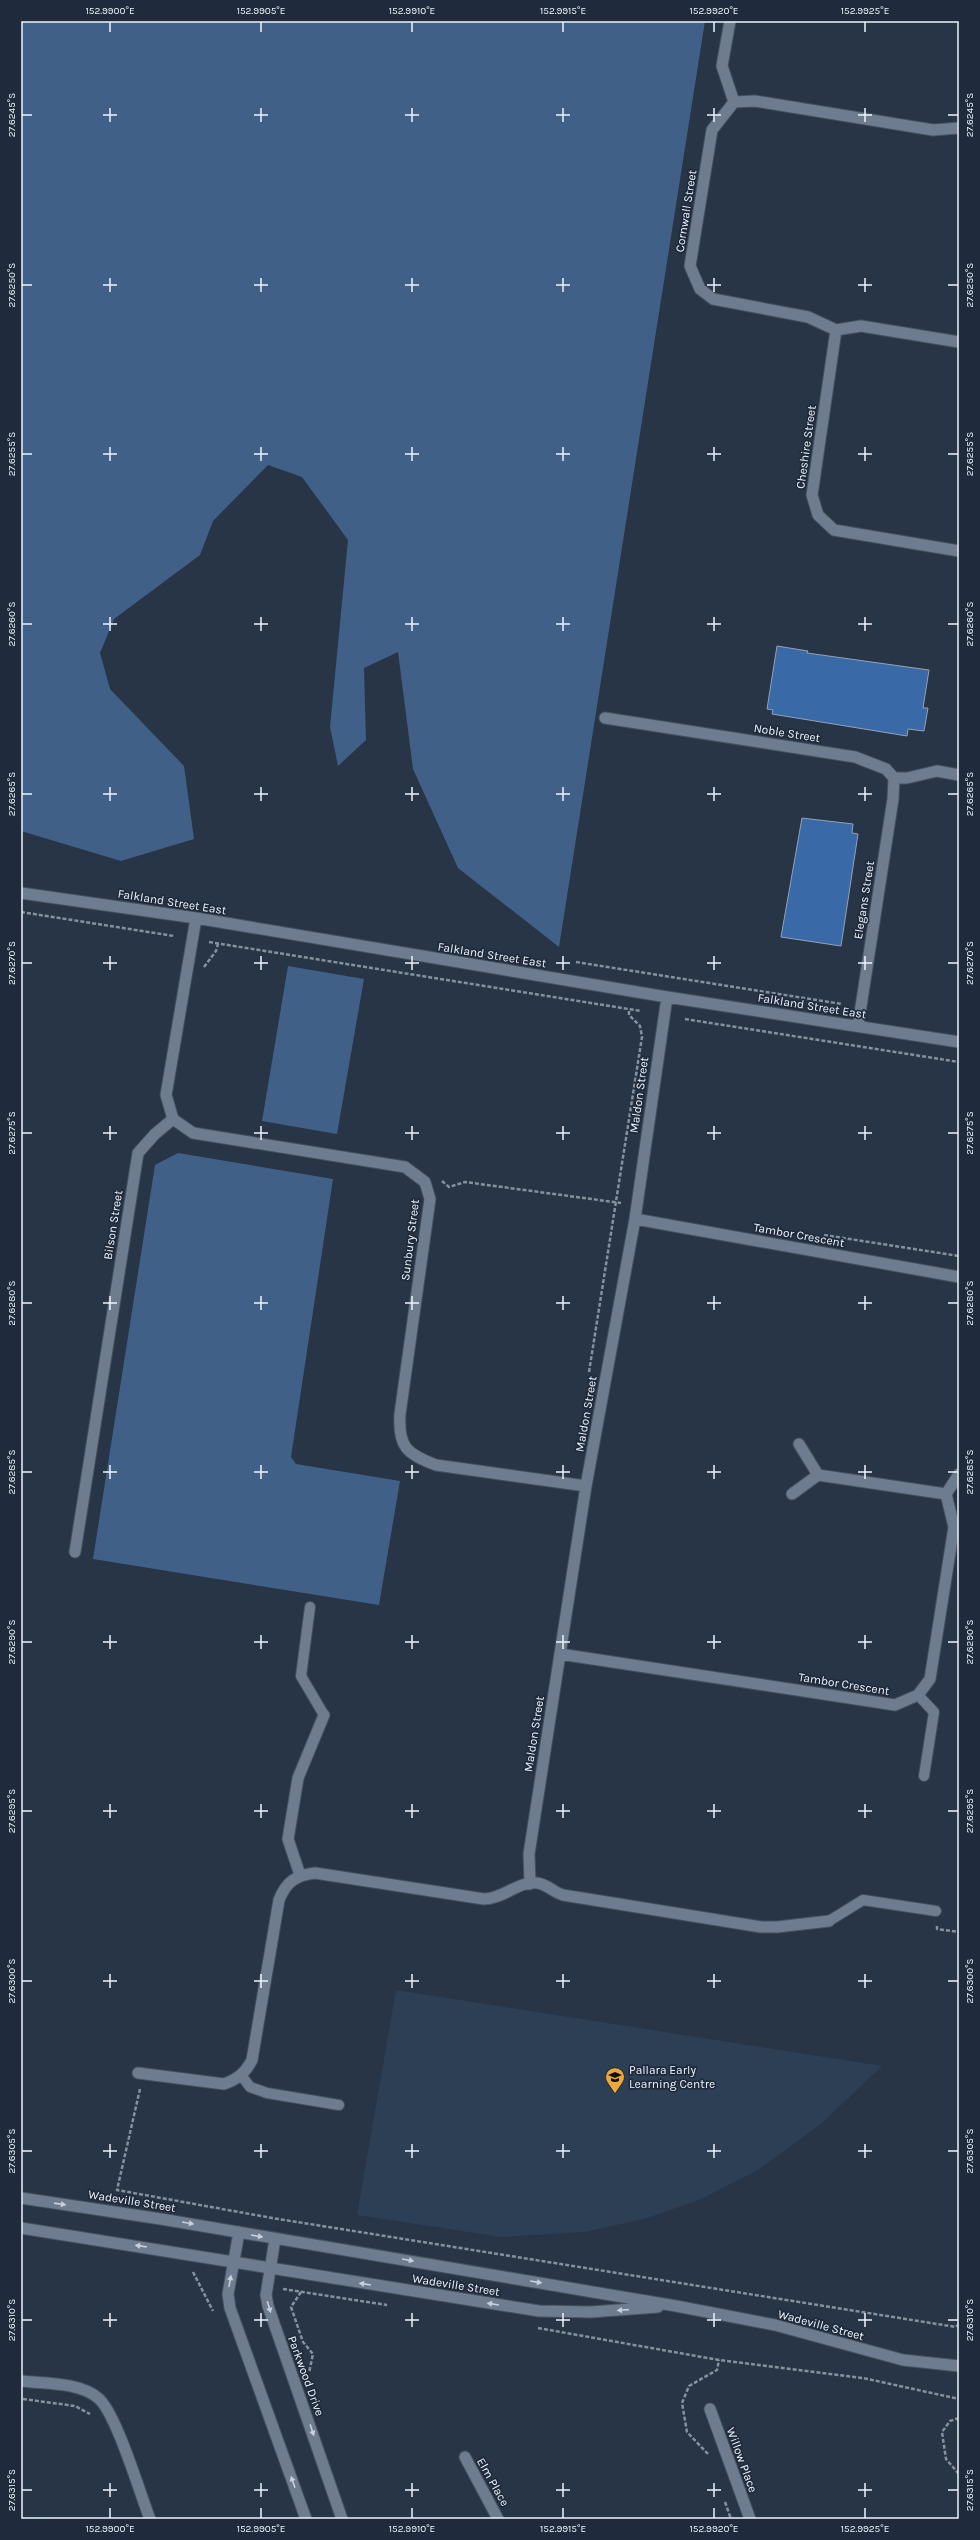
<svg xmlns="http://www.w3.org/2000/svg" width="980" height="2540" font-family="Karla,sans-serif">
<rect width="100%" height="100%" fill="#283546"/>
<path fill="#2d3f55" d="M396,1990L882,2066L822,2123L758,2170L699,2200L644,2219L584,2232L501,2237L357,2215Z"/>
<path fill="#416088" d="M21,21H705L559,947L458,868L413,769L398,652L364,668L366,740L338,766L330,727L348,540L302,477L268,465L213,521L200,555L114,619L100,653L110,689L184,766L194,839L121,861L21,831Z
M288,966L364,979L337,1134L262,1121Z
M178,1153L333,1179L291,1457L296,1464L400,1481L379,1605L93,1559L155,1165Z"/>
<path fill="#3969a7" stroke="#93a2b7" d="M777,646L808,651L807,653L929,670L923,708H928L924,731L908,729L907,736L772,714L773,710L767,709Z
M802,818L853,824L852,833L858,834L841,946L781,937Z"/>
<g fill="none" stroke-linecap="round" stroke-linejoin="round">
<defs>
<path id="service" d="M310,1607L301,1676L324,1715
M918,1695L934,1712L924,1776
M829,1921L863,1900L936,1911
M241,2075L250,2087L267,2093L339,2105"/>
<path id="minor" d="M730,21L722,66L734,102
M959,128L933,130L755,101L734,102L712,130L690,266L700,289L713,299L808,317L836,330L861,326L959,342
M836,330L812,495L818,515L834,530L959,551
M605,718L855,757L886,769L894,778
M894,778H907L937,771L959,775
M21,893L196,918L667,997L959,1042
M858,1026L893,799L894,778
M173,1119L193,1133L405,1167L425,1182L430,1199L400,1414C398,1446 406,1454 436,1465L586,1486
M635,1219L959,1277
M799,1444L818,1475L946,1494
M792,1494L818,1475
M75,1552L138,1153L155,1134L173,1119L166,1095L196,918
M560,1654L895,1705L918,1695L930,1679L954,1527L946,1494L959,1474
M300,1875L288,1839L298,1778L324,1715
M530,1884L529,1854L586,1486L635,1219L667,997
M138,2073L224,2084C238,2079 245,2073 252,2060L279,1900C286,1882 296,1875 315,1873L484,1899C503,1899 518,1881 537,1883C547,1884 553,1892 563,1895L761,1927H777L829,1921
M21,2381C45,2384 79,2382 98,2398C116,2412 140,2494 150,2519
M710,2409L750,2519
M465,2457L498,2519"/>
<path id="tertiary" d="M21,2198L161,2219L676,2306L775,2325L903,2360L959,2366
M21,2228L539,2311L591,2312L658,2307
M239,2232L228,2294L230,2308L306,2519
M275,2239L266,2295L268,2306L342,2519"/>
</defs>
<use href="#service" stroke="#46515e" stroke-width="12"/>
<use href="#minor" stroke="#46515e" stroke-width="13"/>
<use href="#tertiary" stroke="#46515e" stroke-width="13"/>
<path stroke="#86919e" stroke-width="2.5" stroke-dasharray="4 2" stroke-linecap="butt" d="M21,912L174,936
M209,942L641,1011
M576,962L842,1004
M204,967L216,951L218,944
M685,1019L959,1062
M442,1181L449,1187L465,1182L621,1203
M824,1235L959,1256
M589,1372L642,1037L640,1026L629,1015V1009
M937,1926V1929L959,1932
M140,2089L117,2190L272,2218L956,2327L959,2324
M193,2272L213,2311
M283,2289L387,2305
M301,2292L291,2307L303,2342L313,2354L309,2373
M538,2328L719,2360L863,2378L959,2399
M23,2399L75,2406L90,2414
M959,2418L950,2421L942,2432L946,2459L959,2474
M708,2454L687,2432L682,2403L689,2386L717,2370L719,2360
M725,2502L731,2519"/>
<use href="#service" stroke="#6d7c8f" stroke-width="10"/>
<use href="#minor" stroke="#6d7c8f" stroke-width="11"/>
<use href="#tertiary" stroke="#6d7c8f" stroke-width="11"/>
</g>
<defs><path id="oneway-solid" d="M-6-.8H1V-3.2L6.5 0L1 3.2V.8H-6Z"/></defs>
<g fill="#c7d0dc">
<use href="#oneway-solid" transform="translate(60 2204) rotate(8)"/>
<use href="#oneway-solid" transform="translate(188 2223) rotate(10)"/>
<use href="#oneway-solid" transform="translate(257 2236) rotate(10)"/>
<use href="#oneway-solid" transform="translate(141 2246) rotate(-171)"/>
<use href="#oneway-solid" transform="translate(408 2260) rotate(10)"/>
<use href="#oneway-solid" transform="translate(230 2281) rotate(-80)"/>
<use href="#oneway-solid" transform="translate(536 2282) rotate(9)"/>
<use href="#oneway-solid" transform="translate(365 2284) rotate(-171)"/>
<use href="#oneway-solid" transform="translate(493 2304) rotate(-171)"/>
<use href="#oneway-solid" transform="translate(269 2307) rotate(74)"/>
<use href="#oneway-solid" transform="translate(623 2310) rotate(176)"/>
<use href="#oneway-solid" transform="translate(312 2430) rotate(72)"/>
<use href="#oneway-solid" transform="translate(293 2482) rotate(-109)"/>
</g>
<path fill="none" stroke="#edf4fd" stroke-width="1.5" d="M110,22V32M261,22V32M412,22V32M563,22V32M714,22V32M865,22V32M110,108V122M261,108V122M412,108V122M563,108V122M714,108V122M865,108V122M22,115H32M103,115H117M254,115H268M405,115H419M556,115H570M707,115H721M858,115H872M948,115H958M110,278V292M261,278V292M412,278V292M563,278V292M714,278V292M865,278V292M22,285H32M103,285H117M254,285H268M405,285H419M556,285H570M707,285H721M858,285H872M948,285H958M110,447V461M261,447V461M412,447V461M563,447V461M714,447V461M865,447V461M22,454H32M103,454H117M254,454H268M405,454H419M556,454H570M707,454H721M858,454H872M948,454H958M110,617V631M261,617V631M412,617V631M563,617V631M714,617V631M865,617V631M22,624H32M103,624H117M254,624H268M405,624H419M556,624H570M707,624H721M858,624H872M948,624H958M110,787V801M261,787V801M412,787V801M563,787V801M714,787V801M865,787V801M22,794H32M103,794H117M254,794H268M405,794H419M556,794H570M707,794H721M858,794H872M948,794H958M110,956V970M261,956V970M412,956V970M563,956V970M714,956V970M865,956V970M22,963H32M103,963H117M254,963H268M405,963H419M556,963H570M707,963H721M858,963H872M948,963H958M110,1126V1140M261,1126V1140M412,1126V1140M563,1126V1140M714,1126V1140M865,1126V1140M22,1133H32M103,1133H117M254,1133H268M405,1133H419M556,1133H570M707,1133H721M858,1133H872M948,1133H958M110,1296V1310M261,1296V1310M412,1296V1310M563,1296V1310M714,1296V1310M865,1296V1310M22,1303H32M103,1303H117M254,1303H268M405,1303H419M556,1303H570M707,1303H721M858,1303H872M948,1303H958M110,1465V1479M261,1465V1479M412,1465V1479M563,1465V1479M714,1465V1479M865,1465V1479M22,1472H32M103,1472H117M254,1472H268M405,1472H419M556,1472H570M707,1472H721M858,1472H872M948,1472H958M110,1635V1649M261,1635V1649M412,1635V1649M563,1635V1649M714,1635V1649M865,1635V1649M22,1642H32M103,1642H117M254,1642H268M405,1642H419M556,1642H570M707,1642H721M858,1642H872M948,1642H958M110,1804V1818M261,1804V1818M412,1804V1818M563,1804V1818M714,1804V1818M865,1804V1818M22,1811H32M103,1811H117M254,1811H268M405,1811H419M556,1811H570M707,1811H721M858,1811H872M948,1811H958M110,1974V1988M261,1974V1988M412,1974V1988M563,1974V1988M714,1974V1988M865,1974V1988M22,1981H32M103,1981H117M254,1981H268M405,1981H419M556,1981H570M707,1981H721M858,1981H872M948,1981H958M110,2144V2158M261,2144V2158M412,2144V2158M563,2144V2158M714,2144V2158M865,2144V2158M22,2151H32M103,2151H117M254,2151H268M405,2151H419M556,2151H570M707,2151H721M858,2151H872M948,2151H958M110,2313V2327M261,2313V2327M412,2313V2327M563,2313V2327M714,2313V2327M865,2313V2327M22,2320H32M103,2320H117M254,2320H268M405,2320H419M556,2320H570M707,2320H721M858,2320H872M948,2320H958M110,2483V2497M261,2483V2497M412,2483V2497M563,2483V2497M714,2483V2497M865,2483V2497M22,2490H32M103,2490H117M254,2490H268M405,2490H419M556,2490H570M707,2490H721M858,2490H872M948,2490H958M110,2508V2518M261,2508V2518M412,2508V2518M563,2508V2518M714,2508V2518M865,2508V2518"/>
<defs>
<symbol id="school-pin" viewBox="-11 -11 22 30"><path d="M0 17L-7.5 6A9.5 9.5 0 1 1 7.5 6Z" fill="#eca93a" stroke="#1f2b3c"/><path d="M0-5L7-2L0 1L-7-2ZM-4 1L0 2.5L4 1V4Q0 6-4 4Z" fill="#111"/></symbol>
</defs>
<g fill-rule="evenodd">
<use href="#school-pin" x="604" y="2066" width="22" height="30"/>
</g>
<g text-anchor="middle" stroke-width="3.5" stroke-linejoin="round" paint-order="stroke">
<g font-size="12" fill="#edf4fd" stroke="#1f2b3c">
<text transform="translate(686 211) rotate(-81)" y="4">Cornwall Street</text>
<text transform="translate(806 447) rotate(-82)" y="4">Cheshire Street</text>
<text transform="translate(787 733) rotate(9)" y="4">Noble Street</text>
<text transform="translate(864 900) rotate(-81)" y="4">Elegans Street</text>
<text transform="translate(172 902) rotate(9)" y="4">Falkland Street East</text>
<text transform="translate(492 955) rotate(9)" y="4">Falkland Street East</text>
<text transform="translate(812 1006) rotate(9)" y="4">Falkland Street East</text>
<text transform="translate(639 1095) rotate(-82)" y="4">Maldon Street</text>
<text transform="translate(113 1225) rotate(-81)" y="4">Bilson Street</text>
<text transform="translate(799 1235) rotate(10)" y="4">Tambor Crescent</text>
<text transform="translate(410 1240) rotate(-83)" y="4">Sunbury Street</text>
<text transform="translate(586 1414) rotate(-80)" y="4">Maldon Street</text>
<text transform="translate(844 1684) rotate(9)" y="4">Tambor Crescent</text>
<text transform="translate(534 1734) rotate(-81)" y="4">Maldon Street</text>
<text transform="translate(132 2201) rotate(9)" y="4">Wadeville Street</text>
<text transform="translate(456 2285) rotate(9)" y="4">Wadeville Street</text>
<text transform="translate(821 2325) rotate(15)" y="4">Wadeville Street</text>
<text transform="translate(306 2376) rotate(70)" y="4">Parkwood Drive</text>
<text transform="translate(742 2460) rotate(70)" y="4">Willow Place</text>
<text transform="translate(493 2482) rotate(61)" y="4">Elm Place</text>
</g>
<g font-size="12" fill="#edf4fd" stroke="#1f2b3c" text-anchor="start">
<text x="629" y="2074">Pallara Early<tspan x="629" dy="14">Learning Centre</tspan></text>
</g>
</g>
<rect width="980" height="2540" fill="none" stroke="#1f2b3c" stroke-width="44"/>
<rect x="22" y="22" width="936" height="2496" fill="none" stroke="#edf4fd" stroke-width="1.5"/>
<g font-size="10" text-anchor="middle" fill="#edf4fd">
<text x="110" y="14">152.9900°E</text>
<text x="261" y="14">152.9905°E</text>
<text x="412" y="14">152.9910°E</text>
<text x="563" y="14">152.9915°E</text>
<text x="714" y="14">152.9920°E</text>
<text x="865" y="14">152.9925°E</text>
<text transform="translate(11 115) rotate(-90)" y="4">27.6245°S</text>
<text transform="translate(969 115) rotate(-90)" y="4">27.6245°S</text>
<text transform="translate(11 285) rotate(-90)" y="4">27.6250°S</text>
<text transform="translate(969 285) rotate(-90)" y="4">27.6250°S</text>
<text transform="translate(11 454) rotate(-90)" y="4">27.6255°S</text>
<text transform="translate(969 454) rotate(-90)" y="4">27.6255°S</text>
<text transform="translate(11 624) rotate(-90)" y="4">27.6260°S</text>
<text transform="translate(969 624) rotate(-90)" y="4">27.6260°S</text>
<text transform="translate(11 794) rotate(-90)" y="4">27.6265°S</text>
<text transform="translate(969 794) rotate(-90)" y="4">27.6265°S</text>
<text transform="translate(11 963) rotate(-90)" y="4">27.6270°S</text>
<text transform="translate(969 963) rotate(-90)" y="4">27.6270°S</text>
<text transform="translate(11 1133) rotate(-90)" y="4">27.6275°S</text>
<text transform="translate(969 1133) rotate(-90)" y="4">27.6275°S</text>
<text transform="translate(11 1303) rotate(-90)" y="4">27.6280°S</text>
<text transform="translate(969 1303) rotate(-90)" y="4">27.6280°S</text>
<text transform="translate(11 1472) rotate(-90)" y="4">27.6285°S</text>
<text transform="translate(969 1472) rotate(-90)" y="4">27.6285°S</text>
<text transform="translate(11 1642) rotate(-90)" y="4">27.6290°S</text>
<text transform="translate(969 1642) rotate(-90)" y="4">27.6290°S</text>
<text transform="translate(11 1811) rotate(-90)" y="4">27.6295°S</text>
<text transform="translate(969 1811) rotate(-90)" y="4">27.6295°S</text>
<text transform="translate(11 1981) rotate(-90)" y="4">27.6300°S</text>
<text transform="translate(969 1981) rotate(-90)" y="4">27.6300°S</text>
<text transform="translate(11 2151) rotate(-90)" y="4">27.6305°S</text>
<text transform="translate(969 2151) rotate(-90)" y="4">27.6305°S</text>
<text transform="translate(11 2320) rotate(-90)" y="4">27.6310°S</text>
<text transform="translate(969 2320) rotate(-90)" y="4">27.6310°S</text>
<text transform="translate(11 2490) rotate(-90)" y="4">27.6315°S</text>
<text transform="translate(969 2490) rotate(-90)" y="4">27.6315°S</text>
<text x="110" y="2532">152.9900°E</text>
<text x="261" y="2532">152.9905°E</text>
<text x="412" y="2532">152.9910°E</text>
<text x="563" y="2532">152.9915°E</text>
<text x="714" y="2532">152.9920°E</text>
<text x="865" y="2532">152.9925°E</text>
</g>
</svg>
